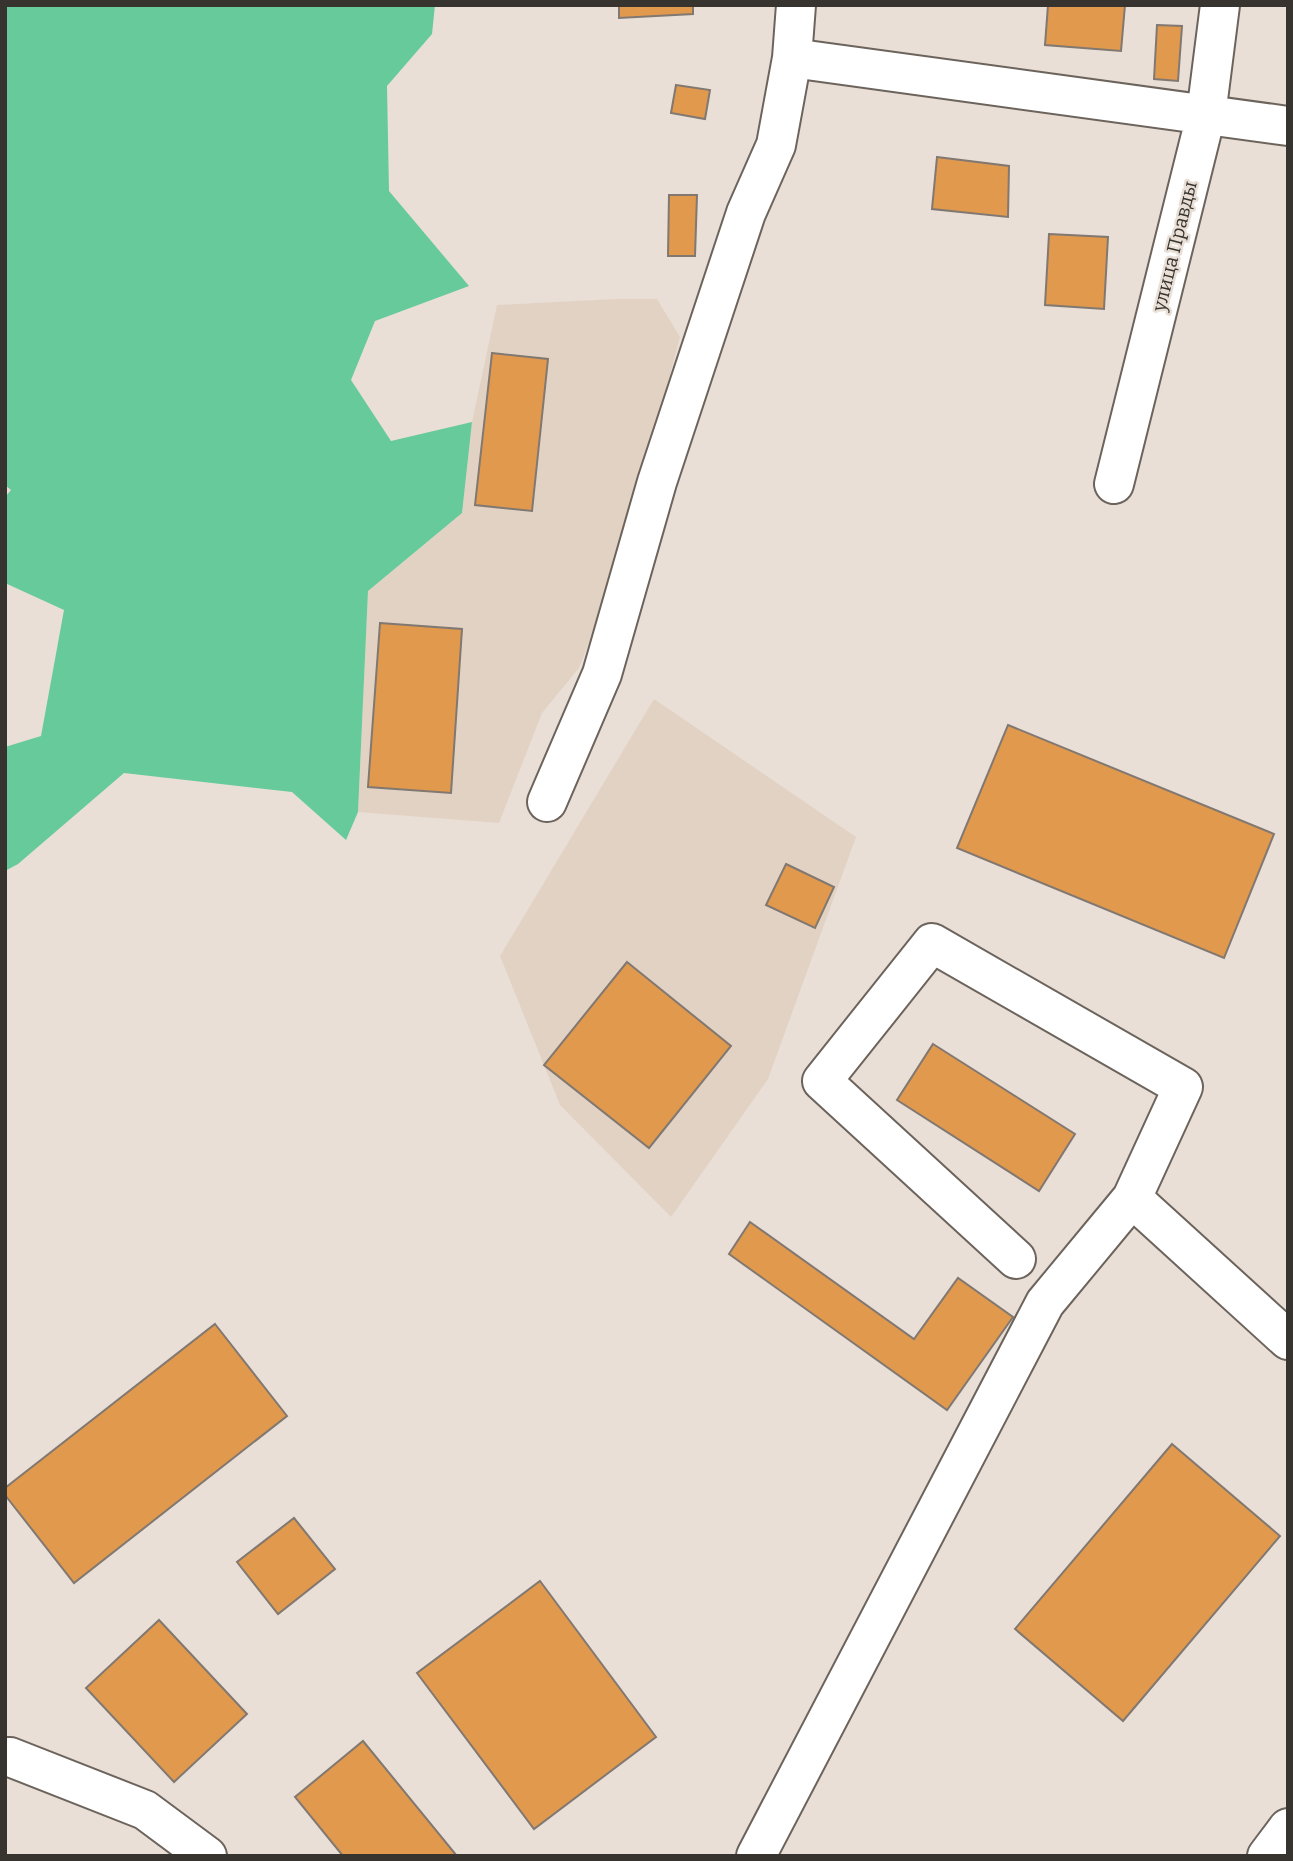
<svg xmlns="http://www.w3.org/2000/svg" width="1293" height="1861" font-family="Bitter,serif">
<rect width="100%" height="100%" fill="#e9dfd6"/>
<path fill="#e2d2c4" d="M615,299H657L680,337L621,558L579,668L542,713L499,823L358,812L368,591L462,513L472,422L497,305Z
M654,699L856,837L768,1079L671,1217L560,1105L500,956Z"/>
<path fill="#66ca9b" d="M5,5H435L432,34L387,86L389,191L469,286L375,321L351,380L391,441L472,422L462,513L368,591L358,812L346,840L292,792L124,773L18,864L5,871V747L41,736L64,610L5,583V497L11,490L5,485Z"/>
<path fill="#e1994d" stroke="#817871" stroke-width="2" d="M619,5H693V14L619,18Z
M1048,5H1125L1121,51L1045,45Z
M1157,25L1182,26L1178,81L1154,79Z
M676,85L710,90L705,119L671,113Z
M937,157L1009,166L1008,217L932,209Z
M669,195H697L695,256H668Z
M1049,234L1108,237L1104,309L1045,305Z
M492,353L548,359L532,511L475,505Z
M380,623L462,629L451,793L368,787Z
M1008,725L1274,834L1224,958L957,848Z
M786,864L834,887L815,928L766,905Z
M627,962L731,1046L649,1148L544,1065Z
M933,1044L1075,1134L1039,1191L897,1100Z
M750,1222L914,1339L958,1278L1013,1317L947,1410L729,1254Z
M215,1324L287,1416L74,1583L5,1495V1488Z
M1172,1444L1280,1536L1123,1721L1015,1629Z
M294,1518L335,1569L278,1614L237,1562Z
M540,1581L656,1737L534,1829L417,1673Z
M159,1620L247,1714L174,1782L86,1688Z
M363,1741L457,1856H343L295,1797Z"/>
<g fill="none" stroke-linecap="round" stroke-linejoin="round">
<defs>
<path id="minor" d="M792,58L1288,126
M1114,484L1206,115L1220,5
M547,802L602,674L657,482L746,213L776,145L792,58L796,5
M1132,1198L1288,1340
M5,1757H10L145,1810L207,1856
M756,1856L1045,1303L1132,1198L1183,1087L932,943L822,1081L1016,1259"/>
<path id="highway" d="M1267,1856L1288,1828"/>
</defs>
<use href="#minor" stroke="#6c645c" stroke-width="42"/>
<use href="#highway" stroke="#6c645c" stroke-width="42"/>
<use href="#minor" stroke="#fff" stroke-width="38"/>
<use href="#highway" stroke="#fff" stroke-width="38"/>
</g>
<g text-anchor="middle" stroke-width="5" stroke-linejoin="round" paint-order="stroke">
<g font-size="19" fill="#373430" stroke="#e9dfd6">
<text transform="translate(1174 246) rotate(-76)" y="7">улица Правды</text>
</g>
</g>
<rect width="1293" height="1861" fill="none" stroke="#373430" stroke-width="14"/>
</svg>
